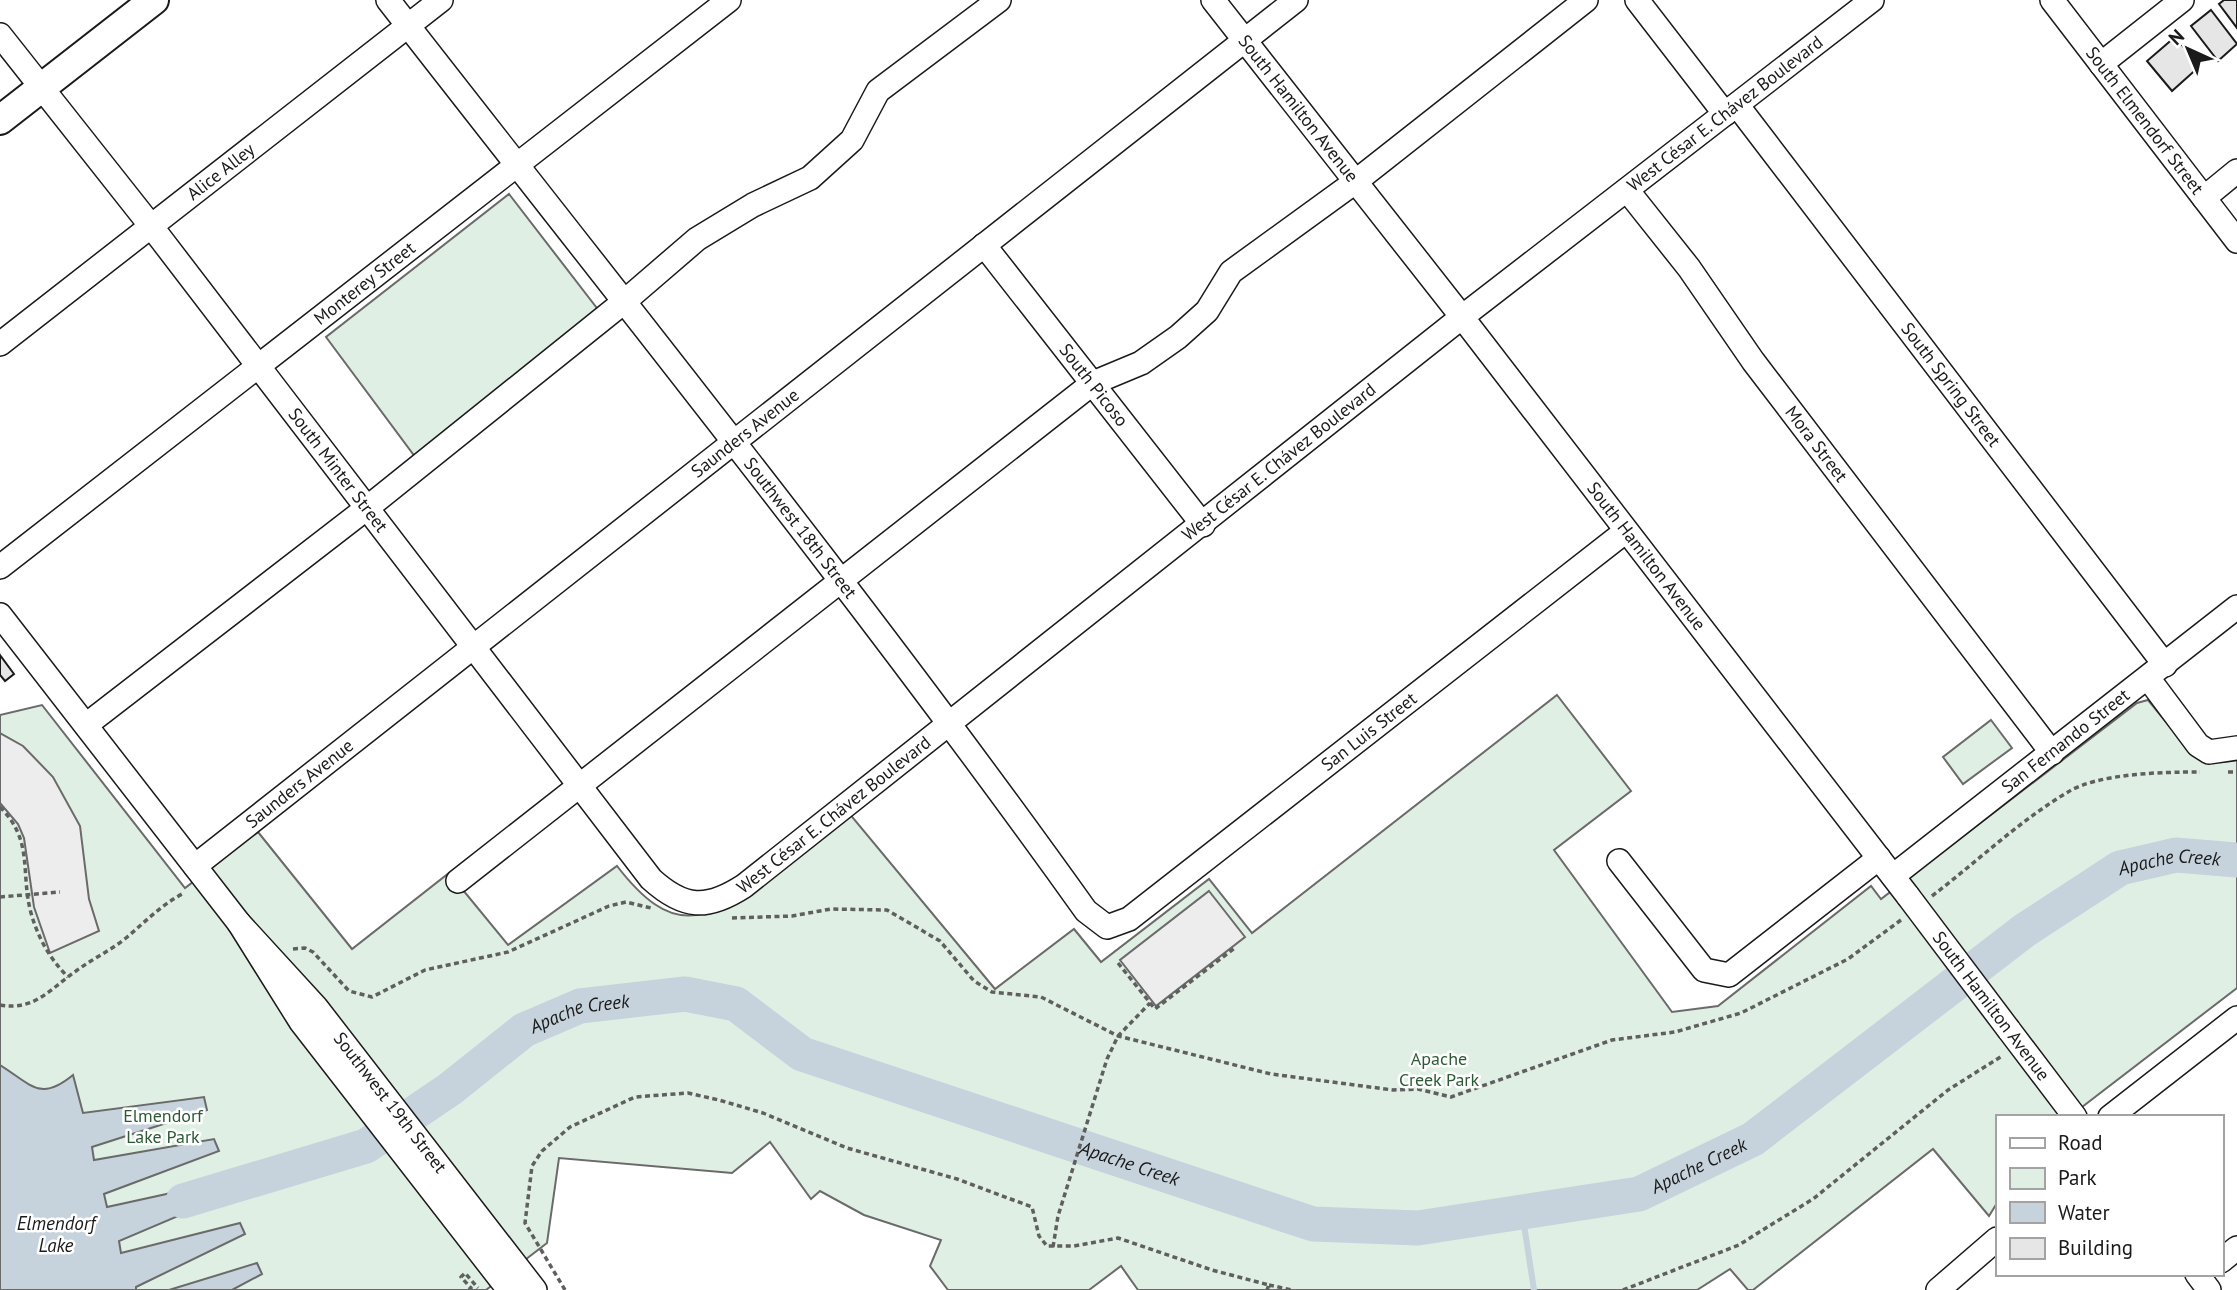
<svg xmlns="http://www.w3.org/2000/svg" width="2237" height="1290" font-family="'PT Sans',sans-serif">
<rect width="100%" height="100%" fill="#fff"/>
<path fill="#e0efe3" stroke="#6a6a6a" stroke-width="2" d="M509,194L603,316L416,458L326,337Z
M1557,695L1631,791L1554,850L1672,1012L1718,1006L1871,886L1881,899L2137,703L2148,700L2194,756L2203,760L2237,758V988L2069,1117H1997V1203L1989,1216L1933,1149L1753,1290H1748L1730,1269L1697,1290H1138L1121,1266L1089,1290H948L930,1266L941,1240L864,1215L820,1191L811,1199L770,1142L732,1173L559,1158L547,1243L486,1290H0V715L42,705L185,888L258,832L352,949L449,873L508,945L617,866C672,937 704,924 768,875C795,854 822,833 849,813L995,989L1074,929L1101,962L1209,879L1252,933Z
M1991,720L2012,748L1963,784L1943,757Z"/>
<path fill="#ededed" stroke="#6a6a6a" stroke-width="2" d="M0,733L23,746L53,777L80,826L89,899L99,931L50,953L34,907L24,838L18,824L0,803Z
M1209,891L1245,937L1156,1006L1120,960Z"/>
<path fill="#c6d2dc" stroke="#6a6a6a" stroke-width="2" d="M0,1065C32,1085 40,1102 73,1075L83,1113L204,1097L207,1110L92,1147L94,1160L214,1139L219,1151L104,1194L107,1207L226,1181L230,1194L119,1241L121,1253L240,1223L245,1234L136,1287V1290H0Z
M257,1263L262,1274L232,1290H169Z"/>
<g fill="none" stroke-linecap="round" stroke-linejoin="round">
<path stroke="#c6d2dc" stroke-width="6" d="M1522,1212L1534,1290"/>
<path stroke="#c6d2dc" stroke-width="35" id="s1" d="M183,1201L366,1146L450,1089L524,1030L580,1006L685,994L736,1004L802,1054L1313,1224L1418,1228L1639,1194L1753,1139L2025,930L2120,868L2176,855L2237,860"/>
</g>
<path fill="#e6e6e6" stroke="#1a1a1a" stroke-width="2" d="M2224,0H2237V28L2219,4Z
M2211,10L2237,44L2218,61L2191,26Z
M2175,37L2200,66L2172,91L2147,61Z
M0,655L14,674L5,681L0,675Z"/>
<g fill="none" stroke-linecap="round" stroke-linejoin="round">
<defs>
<g id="minor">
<path id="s2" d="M388,0C623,302 863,599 1086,911L1107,927L1129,919L1626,531"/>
<path id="s3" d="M1213,0L1462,317L1908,896"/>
<path d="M1637,0L1725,114"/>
<path id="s4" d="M2052,0L2237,241"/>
<path id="s5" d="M0,35L151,226L651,879C684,909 707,910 744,886L1462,317L1872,0"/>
<path d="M2101,64L2182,0"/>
<path id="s6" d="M1737,105L2165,665"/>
<path id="s7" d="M1627,190L1689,268L1753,361L2052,753"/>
<path d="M2204,198L2237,171"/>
<path id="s8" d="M984,245L1203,525"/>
<path id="s9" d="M0,344L441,0"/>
<path id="s10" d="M0,567L729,0"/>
<path d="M0,615L239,923"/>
<path d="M2148,678L2198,745L2209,752L2237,748"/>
<path d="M86,725L367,508L625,301L697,239L753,205L810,178L852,140L878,91L999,0"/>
<path d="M1619,861L1704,970L1729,975L1879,858"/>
<path id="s11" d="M195,866L1296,0"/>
<path id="s12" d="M1893,876L2237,607"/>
<path d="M458,881L1093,383L1141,363L1178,337L1207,311L1231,272L1355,182L1586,0"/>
<path d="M2009,1030L2075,1117"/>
<path d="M2110,1117L2237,1018"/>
<path d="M2221,1261L2237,1248"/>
<path d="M2197,1274L2209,1290"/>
<path id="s13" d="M509,1290L301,1022L239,923L316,1007L535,1290"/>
<path d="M1938,1290L1997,1239"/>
</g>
<path id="major" d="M0,120L154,0"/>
</defs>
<use href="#minor" stroke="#1a1a1a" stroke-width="26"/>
<use href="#major" stroke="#1a1a1a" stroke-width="32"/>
<path stroke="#5f5f5f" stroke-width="3.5" stroke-dasharray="5 3.5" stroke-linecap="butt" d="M2228,772H2237
M0,807C34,841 20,872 31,913C38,938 50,959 68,977
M1932,896C1978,861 2019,821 2068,792C2099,773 2164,772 2200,772
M0,897L60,892
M732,918L792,916L831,909L887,910L940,941L974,981L992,992L1041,997L1118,1036L1271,1074L1393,1090L1418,1089L1451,1097L1612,1040L1675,1032L1741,1013L1848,959L1901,920
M293,949L305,948L313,952L349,991L372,997L425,970L508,952L609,906L626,902L651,908
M1118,963L1155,1009L1236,947
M0,1005C35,1011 50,989 76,971C92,959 110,951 126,938C145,922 160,906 182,894
M1053,1247L1058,1216L1107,1059L1118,1036L1150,1003
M1269,1285L1292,1290
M469,1290L471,1288L461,1277L465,1273L478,1288
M565,1290L525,1223L532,1166L542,1151L570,1127L635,1097L688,1093L719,1100L763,1113L847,1148L957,1179L1032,1207L1039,1236L1047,1246H1074L1118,1238L1212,1270L1269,1285L1267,1290
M1623,1290L1739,1245L1761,1231L1813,1199L1948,1090L2002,1056"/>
<use href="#minor" stroke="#fff" stroke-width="23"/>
<use href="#major" stroke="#fff" stroke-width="28"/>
<defs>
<path id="minor-bridge" d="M1908,896L2009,1030"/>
</defs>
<use href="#minor-bridge" stroke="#1a1a1a" stroke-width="26" stroke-linecap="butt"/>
<use href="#minor-bridge" stroke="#fff" stroke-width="23"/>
</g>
<g text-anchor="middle" stroke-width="5" stroke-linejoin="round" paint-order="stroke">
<g font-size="18" fill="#1a1a1a" stroke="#fff">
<text dy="6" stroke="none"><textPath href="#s3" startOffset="138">South Hamilton Avenue</textPath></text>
<text dy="6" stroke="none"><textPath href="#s5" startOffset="2418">West César E. Chávez Boulevard</textPath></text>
<text dy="6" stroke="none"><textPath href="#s4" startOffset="152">South Elmendorf Street</textPath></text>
<text dy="6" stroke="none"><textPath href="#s9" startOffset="280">Alice Alley</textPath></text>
<text dy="6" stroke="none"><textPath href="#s10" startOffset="462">Monterey Street</textPath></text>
<text dy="6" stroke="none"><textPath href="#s8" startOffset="178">South Picoso</textPath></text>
<text dy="6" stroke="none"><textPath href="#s6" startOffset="352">South Spring Street</textPath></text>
<text dy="6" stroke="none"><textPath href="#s11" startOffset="700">Saunders Avenue</textPath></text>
<text dy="6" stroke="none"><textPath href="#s7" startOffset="317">Mora Street</textPath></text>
<text dy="6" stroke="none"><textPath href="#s5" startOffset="1852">West César E. Chávez Boulevard</textPath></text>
<text dy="6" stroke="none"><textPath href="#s5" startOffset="551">South Minter Street</textPath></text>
<text dy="6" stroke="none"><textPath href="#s2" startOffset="670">Southwest 18th Street</textPath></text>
<text dy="6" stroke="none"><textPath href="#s3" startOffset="705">South Hamilton Avenue</textPath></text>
<text dy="6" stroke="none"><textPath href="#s2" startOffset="1502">San Luis Street</textPath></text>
<text dy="6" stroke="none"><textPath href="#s12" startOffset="219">San Fernando Street</textPath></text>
<text dy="6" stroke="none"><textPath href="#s11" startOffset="133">Saunders Avenue</textPath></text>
<text dy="6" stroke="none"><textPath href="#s5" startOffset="1284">West César E. Chávez Boulevard</textPath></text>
<text transform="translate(1991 1006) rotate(53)" y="6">South Hamilton Avenue</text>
<text dy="6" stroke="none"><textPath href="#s13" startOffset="691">Southwest 19th Street</textPath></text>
</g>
<g font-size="18" fill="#2b5a34" stroke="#fff">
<text x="1439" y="1065">Apache<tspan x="1439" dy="21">Creek Park</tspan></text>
<text x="163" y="1122">Elmendorf<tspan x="163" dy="21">Lake Park</tspan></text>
</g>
<g font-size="19" font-style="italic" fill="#1a1a1a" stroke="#fff">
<text dy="7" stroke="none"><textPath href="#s1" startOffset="2189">Apache Creek</textPath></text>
<text dy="7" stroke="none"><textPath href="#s1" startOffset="446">Apache Creek</textPath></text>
<text dy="7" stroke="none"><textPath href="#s1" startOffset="1034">Apache Creek</textPath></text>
<text dy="7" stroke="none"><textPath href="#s1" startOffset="1622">Apache Creek</textPath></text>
<text x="56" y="1230">Elmendorf<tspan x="56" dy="22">Lake</tspan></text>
</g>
</g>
<rect x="1996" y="1115" width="228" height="161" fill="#ffffff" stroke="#a3a3a3" stroke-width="2"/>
<rect x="2010" y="1138" width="35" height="10" fill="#ffffff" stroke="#a3a3a3" stroke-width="2"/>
<text x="2058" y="1150" font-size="21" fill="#1a1a1a">Road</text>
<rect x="2010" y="1168" width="35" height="21" fill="#e0efe3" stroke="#a3a3a3" stroke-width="2"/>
<text x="2058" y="1185" font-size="21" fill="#1a1a1a">Park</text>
<rect x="2010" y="1202" width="35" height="21" fill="#c6d2dc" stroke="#a3a3a3" stroke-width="2"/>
<text x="2058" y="1220" font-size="21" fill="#1a1a1a">Water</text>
<rect x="2010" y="1238" width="35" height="21" fill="#e6e6e6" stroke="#a3a3a3" stroke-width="2"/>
<text x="2058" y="1255" font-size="21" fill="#1a1a1a">Building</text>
<g transform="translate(2188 49) rotate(316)" stroke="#ffffff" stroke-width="5" paint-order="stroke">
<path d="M0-5L12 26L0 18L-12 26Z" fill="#1a1a1a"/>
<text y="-10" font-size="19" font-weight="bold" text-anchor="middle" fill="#1a1a1a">N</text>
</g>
</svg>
